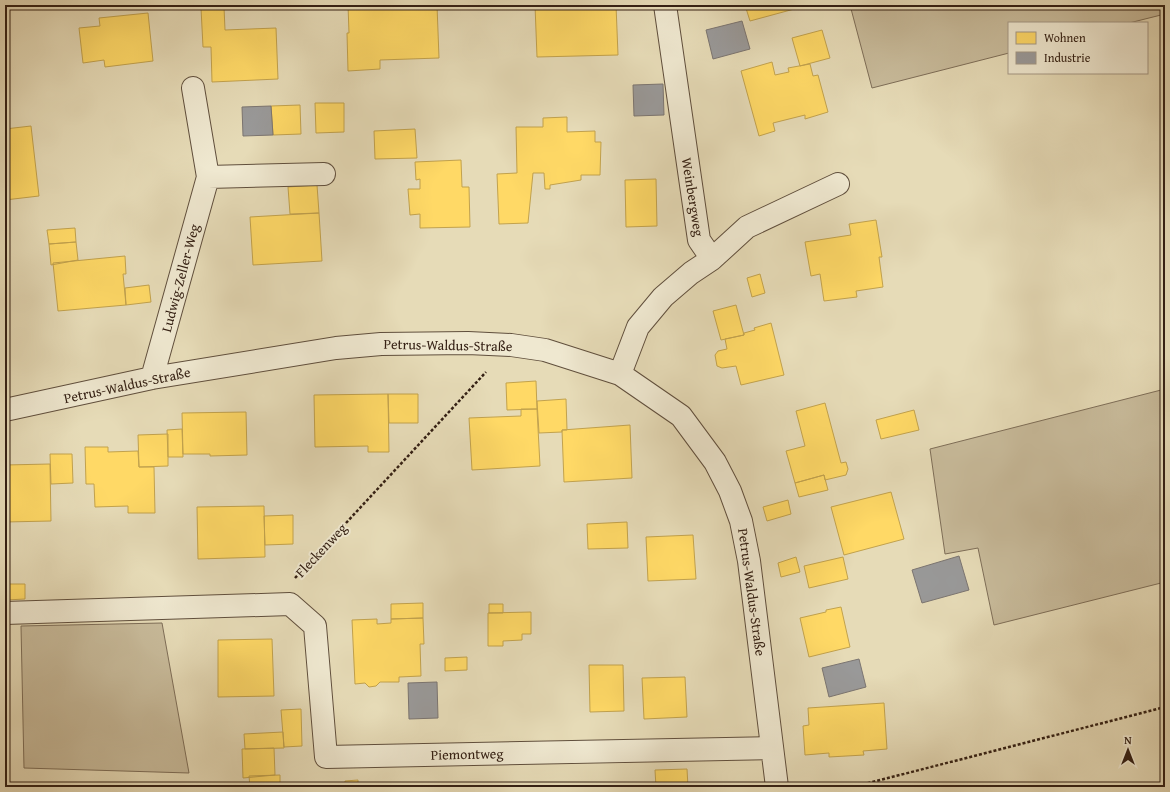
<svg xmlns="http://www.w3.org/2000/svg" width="1170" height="792" font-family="'Gentium Book Plus',serif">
<rect width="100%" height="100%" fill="#e6dbb7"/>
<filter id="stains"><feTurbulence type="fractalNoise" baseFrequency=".005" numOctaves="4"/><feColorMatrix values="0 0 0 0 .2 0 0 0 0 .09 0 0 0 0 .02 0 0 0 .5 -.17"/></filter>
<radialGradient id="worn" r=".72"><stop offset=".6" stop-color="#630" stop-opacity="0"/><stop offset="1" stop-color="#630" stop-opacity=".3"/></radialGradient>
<path fill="#c8bb9b" stroke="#7e6e58" d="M850,5H1165V14L1129,23H1009V53L872,88Z
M1165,389V582L994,625L978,548L945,554L930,449Z
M162,623L189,773L24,768L21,626Z"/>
<path fill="#ffd966" stroke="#c2a24d" d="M348,5H376V7L437,5L439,58L380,60V69L348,71L347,33H349Z
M535,5H616L618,55L537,57Z
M745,5H809L750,21Z
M224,7L225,30L276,28L278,79L212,82L211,47H203L201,8Z
M148,13L153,61L105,67L104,60L83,63L79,28L100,26L99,18Z
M822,30L830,58L800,66L792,38Z
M772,62L775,75L789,72L788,68L810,64L813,76L818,75L828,112L805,119V115L773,123L775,131L759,136L741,71Z
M315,103H344V132L316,133Z
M300,105L301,134L273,135L271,106Z
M567,117V132L595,131V142H601L600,175H581V180L550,185V189H545L544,173H533L528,223L499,224L497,174L517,173L516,127H543V118Z
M31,126L39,196L5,200V129Z
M415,129L417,158L375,159L374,131Z
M461,160L462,187H469L470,227L420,228V214L410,215L408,189H420V179L416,180L415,162Z
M656,179L657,226L626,227L625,180Z
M317,185L319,213L290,214L288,187Z
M319,213L322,261L253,265L250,217Z
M876,220L882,257H879L883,287L856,291L857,297L824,301L820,274L811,276L805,242L851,235L849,224Z
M75,228L76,242L49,244L47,230Z
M76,242L78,260L51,265L49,244Z
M125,256L126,274H123L126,305L58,311L53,263Z
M760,274L765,293L752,297L747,278Z
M149,285L151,302L126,305L125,288Z
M736,305L744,335L721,340L713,311Z
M771,323L784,375L741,385L736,366L722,368L717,366L715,355L718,351L727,349L725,339L744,335V333L755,330L754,328Z
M536,381L537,409L507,410L506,383Z
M388,394L389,452H368V446L315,447L314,395Z
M388,394H418V423H389Z
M566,399L567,430H562V432L539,433L537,401Z
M825,403L841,463L846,462L848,469L846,475L825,480L824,475L795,483L786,451L805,446L796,411Z
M521,409H537L540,466L472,470L469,418L521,416Z
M914,410L919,430L881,439L876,420Z
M246,412L247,455L210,456V454H183L182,413Z
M630,425L632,478L564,482L562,430Z
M182,429L183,457H168L167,430Z
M168,434V466L139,467L138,435Z
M85,447H108V452L138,451L139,467H154L155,513H128V506L95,507L94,484H86Z
M50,454H72L73,483L51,484Z
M50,464L51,521L5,522V465Z
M824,475L828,490L799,497L795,483Z
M891,492L904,539L844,555L831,507Z
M788,500L791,514L767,521L763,507Z
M264,506L265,557L198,559L197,507Z
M293,515V544L265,545L264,516Z
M627,522L628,548L588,549L587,524Z
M693,535L696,579L648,581L646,537Z
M796,557L800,572L781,577L778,563Z
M843,557L848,579L809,588L804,566Z
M5,584H25V599L6,600Z
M423,603V618L391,619V604Z
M489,604H503V613H489Z
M841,607L850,647L809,657L800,618L826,612V610Z
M531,612V634H522V640L503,641V646H488V613Z
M423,618L424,644H420L421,676L399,677V682H380L376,686L369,687L365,683L355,684L352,620L377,619V624L391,623V619Z
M272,639L274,696L218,697V640Z
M467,657V670L445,671V658Z
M589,665H623L624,711L590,712Z
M685,677L687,717L644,719L642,678Z
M884,703L887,749L863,751L864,755L829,757V753L805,755L803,726L809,725L808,708Z
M301,709L302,746L284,747L281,710Z
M283,732L284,748L245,749L244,734Z
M274,748L275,775L243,778L242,749Z
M687,769L688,787H656L655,770Z
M280,775V787H291H250L249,776Z
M358,780V787H345V781Z
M740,786V787H695Z"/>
<path fill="#999" stroke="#7b7571" d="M742,21L750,49L713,59L706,30Z
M663,84L664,115L634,116L633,85Z
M271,106L273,135L243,136L242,107Z
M959,556L969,590L922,603L912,570Z
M859,659L866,687L829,697L822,668Z
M437,682L438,718L409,719L408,683Z"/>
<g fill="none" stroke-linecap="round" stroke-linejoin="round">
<defs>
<path id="minor" d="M193,88L208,177
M712,259L747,227L838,184
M620,374L638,327L663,297L691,273L712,259L699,240L665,5
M152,378L208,177L324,174
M5,410L152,378L336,348L381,344L468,343L511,345L545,350L620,374L681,416L715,462L730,491L741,521L749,561L777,787
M5,613L290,604L315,626L326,757L772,748"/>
</defs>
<use href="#minor" stroke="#604f3d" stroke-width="24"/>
<path stroke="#342014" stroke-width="2.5" stroke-dasharray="3 2" stroke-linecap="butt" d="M295,578L486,372
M853,787L1165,707"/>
<use href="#minor" stroke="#efe8d0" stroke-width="22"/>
</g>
<g text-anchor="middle" stroke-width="4" stroke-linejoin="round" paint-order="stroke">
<g font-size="14" fill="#342014" stroke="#efe8d0">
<text transform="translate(693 197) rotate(81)" y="5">Weinbergweg</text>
<text transform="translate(180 278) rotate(-75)" y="5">Ludwig-Zeller-Weg</text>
<text transform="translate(448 345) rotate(1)" y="5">Petrus-Waldus-Straße</text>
<text transform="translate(127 385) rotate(-12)" y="5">Petrus-Waldus-Straße</text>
<text transform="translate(321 550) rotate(-47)" y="5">Fleckenweg</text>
<text transform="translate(752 592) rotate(82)" y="5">Petrus-Waldus-Straße</text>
<text transform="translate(467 754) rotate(-1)" y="5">Piemontweg</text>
</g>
</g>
<rect width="1170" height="792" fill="none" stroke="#e6dbb7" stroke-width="20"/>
<rect x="6" y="6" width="1158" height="780" fill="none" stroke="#342014" stroke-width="2"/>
<rect x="10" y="10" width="1150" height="772" fill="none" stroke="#342014"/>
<rect x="1008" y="22" width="140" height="52" fill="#efe8d0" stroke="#a49885"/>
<rect x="1016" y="32" width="20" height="12" fill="#ffd966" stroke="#a49885"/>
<text x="1044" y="42" font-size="12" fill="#342014">Wohnen</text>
<rect x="1016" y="52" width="20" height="12" fill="#999999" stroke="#a49885"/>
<text x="1044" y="62" font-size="12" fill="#342014">Industrie</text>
<g transform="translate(1128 750)" stroke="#efe8d0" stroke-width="3" paint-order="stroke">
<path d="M0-3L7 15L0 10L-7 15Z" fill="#342014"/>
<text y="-6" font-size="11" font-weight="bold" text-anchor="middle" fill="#342014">N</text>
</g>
<rect width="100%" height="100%" filter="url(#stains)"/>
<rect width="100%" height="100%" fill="url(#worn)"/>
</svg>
